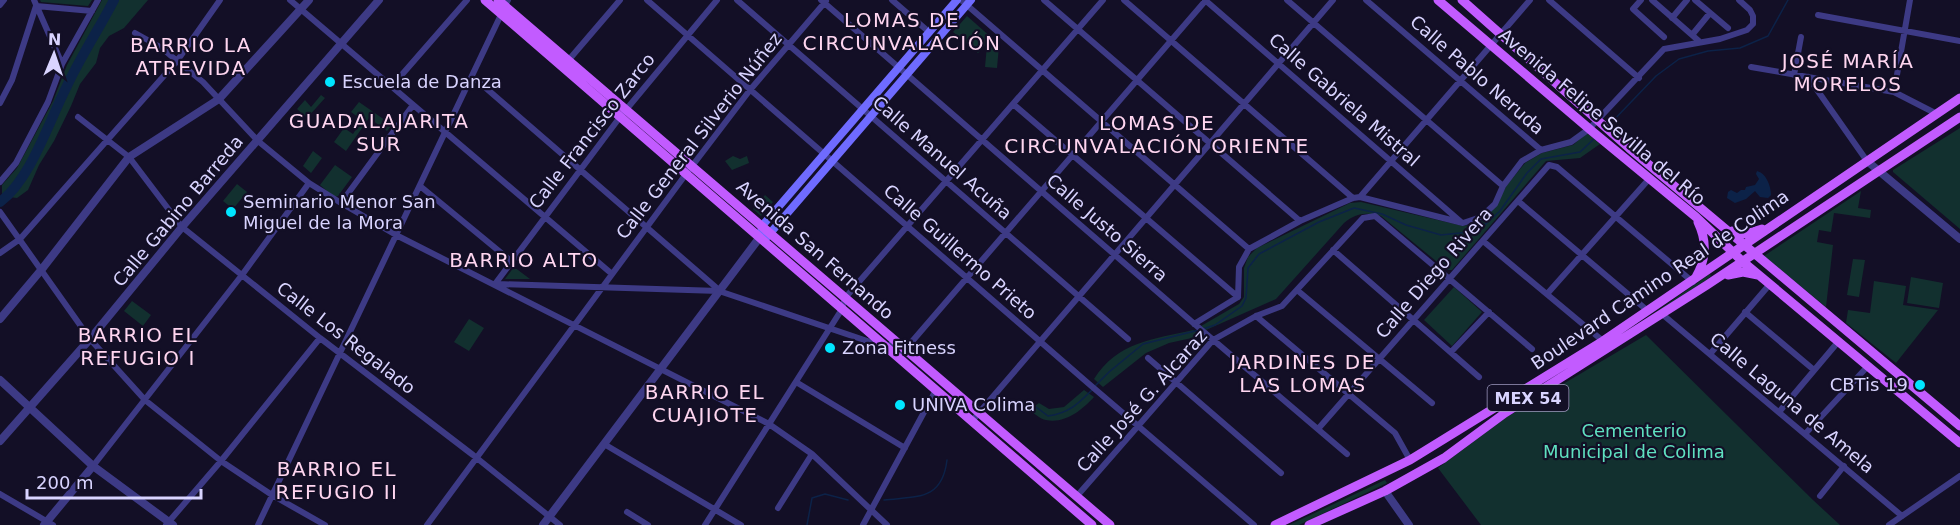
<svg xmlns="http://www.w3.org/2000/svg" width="1960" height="525" font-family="'DejaVu Sans',sans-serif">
<rect width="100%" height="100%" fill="#130f26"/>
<path fill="#12302f" d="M40,0H92L88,6L41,2Z
M102,0H148L124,28L109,36L100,48L96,63L80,84L71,106L54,141L39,165L28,190L17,198L2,196V185L17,168L53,101L67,65Z
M967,16L992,38L978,53L953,32Z
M987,45L999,46L997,68L985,67Z
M321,95L325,98L307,118L297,109L305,100L311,107Z
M359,102L392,125L387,131L369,118L346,151L334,142L344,128L353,134L362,120L351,112Z
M1960,128V229L1893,172V170Z
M1587,133L1600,144L1580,158L1546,161L1452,270H1447L1381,216C1366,212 1356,213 1344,223L1276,299L1206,330L1201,326L1239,304L1244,297V268L1248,257L1257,248L1350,203L1361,202L1463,226L1480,222L1496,205L1507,185L1525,163L1542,153L1573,145Z
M313,151L322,158L311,173L303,166Z
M733,156L740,159L747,156L749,163L732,170L725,161Z
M335,165L352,177L338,196L334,197L320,185Z
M237,184L247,192L233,209L223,201Z
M1861,191L1858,208L1871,210L1870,218L1834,213L1831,232L1819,230L1817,242L1833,245L1826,307L1764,256Z
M765,195L773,202L761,216L753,209Z
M1853,259L1865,260L1859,297L1847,295Z
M514,267L530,279H505Z
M1710,274L1711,276L1706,280L1643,321Z
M1911,277L1943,283L1939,308L1907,303Z
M1874,281L1906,286L1903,305L1938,310L1896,363L1846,323L1848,310L1870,313Z
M1454,287L1482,312L1452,346L1424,320Z
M132,301L151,315L143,326L124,311Z
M469,319L484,328L469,351L454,342Z
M1193,330L1201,336L1169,343L1146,353L1103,387L1094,379C1117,342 1154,339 1193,330Z
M1646,335L1813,500L1840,525H1481L1438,468L1507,417Z
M1084,390L1094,397C1082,410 1065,424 1046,420C1040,419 1034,413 1029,410L1039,403L1049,409L1064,407Z
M1385,480L1387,483L1299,525H1289Z"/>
<path fill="#0c2248" d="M1757,171C1766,173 1771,186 1771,195L1768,198L1760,197L1755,191L1746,199L1735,203L1727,198L1728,192L1731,190L1737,193L1741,190H1745L1746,187L1755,185L1759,179L1756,174Z"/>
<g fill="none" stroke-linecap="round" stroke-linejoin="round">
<path stroke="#0c2248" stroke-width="1.5" d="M1609,125L1656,76L1679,59L1708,51L1740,48L1768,36L1788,0
M1203,329L1215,325L1242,306L1246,298L1248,268L1259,254L1319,222L1354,208L1382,214L1406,225L1441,235L1478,231L1500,211L1527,173L1541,159L1580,152L1595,138
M1095,386L1109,372L1143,344L1199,330
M1036,407L1048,416C1069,413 1078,404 1092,390
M884,500C917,496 942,501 947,460
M807,525L812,498L825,494L848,500"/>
<path stroke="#0c2248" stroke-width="10" d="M0,202C31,179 49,121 67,86C81,56 99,29 114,0"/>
<path stroke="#3d3a85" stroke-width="6" d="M34,0L62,64
M290,0L612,274
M647,0L1089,384L1254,525
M737,0L1128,339
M821,0L1191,321L1347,454
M892,0L929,32
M961,0L1249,249
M1044,0L1300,221
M1124,0L1353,198
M1205,0L1461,222
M1287,0L1503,186
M1366,0L1541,150
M1549,0L1639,78
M1641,0L1633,9L1664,37
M1652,0L1700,42
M1695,0L1728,28
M0,5L4,0
M1818,15L1960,41
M1672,18L1687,0
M135,33L162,48L177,61L203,82L258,141L309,183L341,203L396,235L769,424L812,454L887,525
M1692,35L1710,13
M567,62L620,0
M1751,67L1894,92L1935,113
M1794,75L1801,37
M472,76L719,290
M1808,77L1867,161
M392,86L467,0
M1894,92L1910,0
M0,103L12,80L36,6L92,11
M1013,104L1238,297
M78,117L129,157L182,227L320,338L473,455L560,525
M0,182L16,163L48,102L62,64L98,0
M420,186L511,261
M1360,197L1530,0
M1518,201L1648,311
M341,203L413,105
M0,212L90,339L145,400L221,461L272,495L325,525
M1483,241L1603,341
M1333,250L1479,377
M0,253L20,239L177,61L220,0
M495,284L620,117L717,0
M498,284L719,291L888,348L894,340
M1297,290L1432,403
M1547,294L1649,179
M1745,312L1814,370
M1662,314L1902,516
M1256,316L1395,433L1410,460
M1194,324L1238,297L1239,267L1249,249L1300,221L1353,198L1360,197L1463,223L1481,217L1495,204L1503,186L1522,161L1541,150L1571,142L1589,129L1664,49L1720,39L1747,30L1753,24V16L1750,10L1739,0
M903,352L1206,0
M1451,352L1489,312
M1710,354L1770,284
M1148,358L1281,473
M796,382L905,448
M1779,412L1838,342
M972,421L1333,0
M1318,429L1549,165L1557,167L1693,282
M1805,434L1868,366
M604,444L741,525
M93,466L242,275L309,183
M0,494L53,525
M1077,496L1213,340L1256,316L1282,306L1363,218L1375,216L1532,349
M1820,496L1844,466
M778,508L812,454
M627,512L648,525
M166,525L221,461L320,338
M258,525L508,0
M427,525L686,174L750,90L826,1
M705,525L842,309L845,298L1103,0
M863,525L936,390
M1889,525L1960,476"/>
<path stroke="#3d3a85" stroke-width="8" d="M1867,161L1960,239
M0,319L42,269L129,157L219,99L309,0
M0,380L93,466L173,525
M0,441L90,339L182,227L379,0
M1385,491L1409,525
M44,525L93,466
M543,525L760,237"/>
<path stroke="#6f6bff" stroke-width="8" d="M761,233L762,226L957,0
M766,238L971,0"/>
<path stroke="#c25bff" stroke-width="9" d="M485,0L1092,525
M498,0L1110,525
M1438,0L1593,132L1696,217L1742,261L1960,443
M1462,0L1629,148L1960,426
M1732,231L1746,234L1762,229
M1728,275L1743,272L1758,275
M1696,277C1707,258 1707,241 1698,222
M1275,525L1410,460L1603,341L1960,98
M1309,525L1385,491L1444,458L1505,413L1707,285L1960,117"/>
</g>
<g fill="#00e5ff" stroke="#130f26" stroke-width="2">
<circle cx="330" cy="82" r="6"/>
<circle cx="231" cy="212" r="6"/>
<circle cx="830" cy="348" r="6"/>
<circle cx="1920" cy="385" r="6"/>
<circle cx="900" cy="405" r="6"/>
</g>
<g text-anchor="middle" stroke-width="4.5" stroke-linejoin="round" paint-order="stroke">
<rect fill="#130f26" stroke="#9e99be" stroke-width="1.5" x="1487.5" y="385" width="81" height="26" rx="4.5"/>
<g font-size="16" font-weight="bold" fill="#d9d4ff">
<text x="1528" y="404">MEX 54</text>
</g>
<g font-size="18" fill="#d9d4ff" stroke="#130f26">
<text transform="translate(1477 75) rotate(41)" y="6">Calle Pablo Neruda</text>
<text transform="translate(1344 100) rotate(41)" y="6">Calle Gabriela Mistral</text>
<text transform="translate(1602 117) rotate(40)" y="6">Avenida Felipe Sevilla del Río</text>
<text transform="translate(592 131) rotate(-52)" y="6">Calle Francisco Zarco</text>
<text transform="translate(699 136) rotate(-52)" y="6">Calle General Silverio Núñez</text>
<text transform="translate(942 158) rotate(41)" y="6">Calle Manuel Acuña</text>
<text transform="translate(178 211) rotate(-50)" y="6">Calle Gabino Barreda</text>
<text transform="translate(1107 228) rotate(41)" y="6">Calle Justo Sierra</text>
<text transform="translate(815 250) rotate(41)" y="6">Avenida San Fernando</text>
<text transform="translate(960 252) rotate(41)" y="6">Calle Guillermo Prieto</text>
<text transform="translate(1434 273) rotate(-49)" y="6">Calle Diego Rivera</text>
<text transform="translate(1660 280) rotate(-34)" y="6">Boulevard Camino Real de Colima</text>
<text transform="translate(346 338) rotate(38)" y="6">Calle Los Regalado</text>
<text transform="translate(1142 401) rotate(-48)" y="6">Calle José G. Alcaraz</text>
<text transform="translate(1792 403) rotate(40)" y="6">Calle Laguna de Amela</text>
</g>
<g font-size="18" fill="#d9d4ff" stroke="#130f26" text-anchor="start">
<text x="342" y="88">Escuela de Danza</text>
<text x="243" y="208">Seminario Menor San<tspan x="243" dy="21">Miguel de la Mora</tspan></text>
<text x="842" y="354">Zona Fitness</text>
<text x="1908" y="391" text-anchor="end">CBTis 19</text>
<text x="912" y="411">UNIVA Colima</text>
</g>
<g font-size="18" fill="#5fe0c0" stroke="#130f26">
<text x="1634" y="437">Cementerio<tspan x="1634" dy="21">Municipal de Colima</tspan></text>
</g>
<g font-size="20" letter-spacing="1.5" fill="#ffd6f0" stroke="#130f26">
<text x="902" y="27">LOMAS DE<tspan x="902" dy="23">CIRCUNVALACIÓN</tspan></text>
<text x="191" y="52">BARRIO LA<tspan x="191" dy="23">ATREVIDA</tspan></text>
<text x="1848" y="68">JOSÉ MARÍA<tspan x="1848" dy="23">MORELOS</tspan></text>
<text x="379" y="128">GUADALAJARITA<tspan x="379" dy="23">SUR</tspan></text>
<text x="1157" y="130">LOMAS DE<tspan x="1157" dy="23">CIRCUNVALACIÓN ORIENTE</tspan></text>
<text x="524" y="267">BARRIO ALTO</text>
<text x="138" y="342">BARRIO EL<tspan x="138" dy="23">REFUGIO I</tspan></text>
<text x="1303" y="369">JARDINES DE<tspan x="1303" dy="23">LAS LOMAS</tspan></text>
<text x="705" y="399">BARRIO EL<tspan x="705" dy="23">CUAJIOTE</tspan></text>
<text x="337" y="476">BARRIO EL<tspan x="337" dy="23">REFUGIO II</tspan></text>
</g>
</g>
<g transform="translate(54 54) rotate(2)" stroke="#130f26" stroke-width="4.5" paint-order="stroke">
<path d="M0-4.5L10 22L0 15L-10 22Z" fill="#d9d4ff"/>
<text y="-9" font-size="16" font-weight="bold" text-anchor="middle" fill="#d9d4ff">N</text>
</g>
<path d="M27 489v9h174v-9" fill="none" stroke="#d9d4ff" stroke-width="3"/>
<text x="36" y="489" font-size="18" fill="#d9d4ff" stroke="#130f26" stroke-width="4.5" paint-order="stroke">200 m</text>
</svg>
